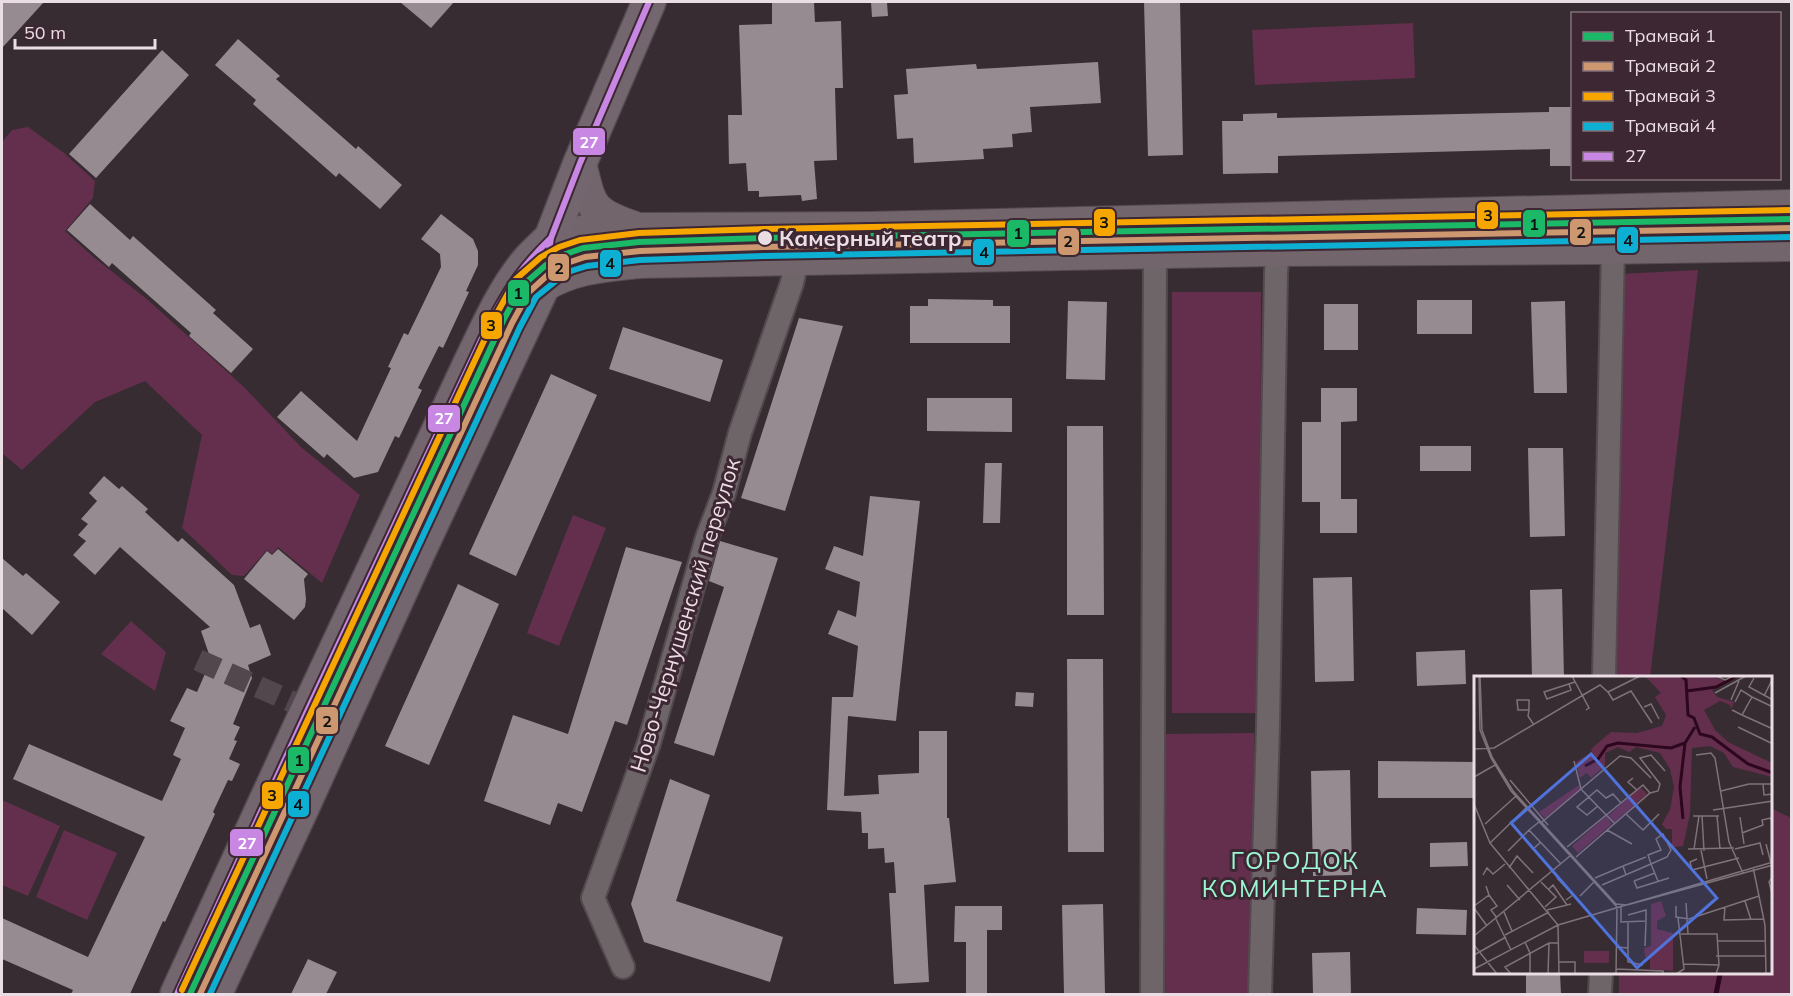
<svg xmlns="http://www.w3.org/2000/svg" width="1793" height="996" font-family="Mulish,sans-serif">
<rect width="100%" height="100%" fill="#372c32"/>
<path fill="#642f4d" d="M1413,23L1415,78L1255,85L1252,30Z
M28,127L64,153L95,181L93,198L65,231L91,255L148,300L244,387L301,447L360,495L322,583L278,547L272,554L267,550L244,576L232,575L182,528L202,435L145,381L95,402L22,470L2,453V142L12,130Z
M1698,270L1650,678H1609L1621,274Z
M1172,292H1261L1260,713H1172Z
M573,515L606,528L559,646L527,633Z
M131,621L166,652L155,691L101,654Z
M1254,733L1253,994H1165L1164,734Z
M2,800L60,826L28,896L2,885Z
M1771,808L1791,818V994H1619V974H1770Z
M64,830L117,853L87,920L36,897Z"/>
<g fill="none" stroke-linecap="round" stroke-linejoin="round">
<path stroke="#2d071e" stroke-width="5" d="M1716,994L1720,974"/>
</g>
<path fill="#958b90" d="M2,2H44L2,48Z
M400,2H454L431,28Z
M772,2H814L815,22L841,21L843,88H835L837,160L814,161L817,199L802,201L801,195L759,197V191H748L746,163L729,164L728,115H742L739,25L772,24Z
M871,2H887L888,16L872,17Z
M1144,2H1180L1183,155L1148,156Z
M238,39L280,76L276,79L356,149L358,146L402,185L380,209L339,173L336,177L253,104L256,100L215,65Z
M162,50L189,75L96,178L69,154Z
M1098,62L1101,103L1030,107L1032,132L1012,134L1013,147L983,149L984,159L914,163L913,138L897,139L894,95L908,94L906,69L976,64L977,69Z
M1549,107H1572V166H1550V149L1278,156V173L1223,174L1222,121H1243V114L1277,113V118L1549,112Z
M90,204L130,240L133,236L216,310L213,313L253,349L231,373L189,336L191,333L112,263L109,267L67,230Z
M441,214L473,239L478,251V265L466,291L469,292L443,348L439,346L418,388L422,390L399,438L395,436L378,472L354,478L327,454L324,458L277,417L301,391L357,441L391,368L388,367L404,333L408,335L441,267L440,254L421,239Z
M928,299L993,300V306H1010V343H910V306H928Z
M1417,300H1472V334H1417Z
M1068,301L1107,302L1105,380L1066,379Z
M1565,301L1567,393H1534L1531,302Z
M1324,304H1358V350H1324Z
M799,318L843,326L785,511L741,498Z
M623,327L723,360L710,402L609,369Z
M551,374L597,395L516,576L469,554Z
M1321,388H1357V421L1341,422V499H1357V533H1320V502H1302V422H1321Z
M927,398H1012V432L927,431Z
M1067,426H1103L1104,615H1067Z
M1420,446H1471V471H1420Z
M1528,448H1563L1565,536L1530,537Z
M985,463H1002L1000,523H983Z
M104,476L119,489L122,486L148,509L145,512L178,542L182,538L234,585L250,628L260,624L271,655L248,665L252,678L233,724L240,727L234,740L237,741L229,759L240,764L232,781L228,780L213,812L215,814L165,922L163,921L130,994H71L73,990L2,959V918L88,957L145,837L13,779L29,744L162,801L181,759L173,755L185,728L170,721L187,688L197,692L211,660L201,631L210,627L120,547L95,575L73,555L86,541L78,535L88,524L81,519L97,501L89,493Z
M870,496L920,501L896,721L848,716L844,796L879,794L878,775L919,773V731H947V818H949L956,882L924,885L929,982L894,984L889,893H896L894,862L885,863L884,848L868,849V833H862L861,812L827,810L832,697H853L858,646L828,634L838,610L856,617L860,582L825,569L834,546L863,556Z
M720,541L778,558L714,756L674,743L724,587L709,581Z
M626,547L682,562L627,725L615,721L582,812L558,803L550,825L484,801L513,715L568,734Z
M278,549L308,574L304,579L306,599L305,607L294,620L244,579L267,551L272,555Z
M2,558L23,576L26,573L60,602L32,635L2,608Z
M1352,577L1354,681L1315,682L1313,578Z
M458,584L499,604L429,765L385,746Z
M1562,589L1564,678H1532L1530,590Z
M1465,650L1466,684L1417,686L1416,652Z
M1067,659H1103L1104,852H1068Z
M1016,692L1034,693L1033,707L1015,706Z
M1378,761L1475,762V798H1378Z
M1350,770L1352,875L1313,876L1311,771Z
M670,779L710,795L676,901L783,937L770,982L644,942L631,904Z
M1467,842L1468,866L1430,867V843Z
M1103,904L1105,994H1064L1062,905Z
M955,906H1002V930H987V994H966V942H954Z
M1417,908L1467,910L1466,935L1416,934Z
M1350,952L1351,994H1313L1312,953Z
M308,959L337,972L326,994H291Z
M1526,974H1560L1561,994H1526Z"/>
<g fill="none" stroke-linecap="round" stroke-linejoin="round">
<path stroke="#52474d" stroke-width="22" stroke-dasharray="22 11" stroke-linecap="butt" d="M198,660L308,709"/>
<defs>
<path id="street" d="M1604,678L1613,248L1612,209
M623,967L593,898L649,743L707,538L724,493L740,433L792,283L797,259
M1152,994L1155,253
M1260,994L1268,726L1276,272L1278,250
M1600,994L1601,974"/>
<path id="secondary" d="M580,163C591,206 589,212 633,227
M551,238L591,230L640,229L869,228L1792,206
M543,286C575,267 604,266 639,262L1278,250L1598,248L1792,245"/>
<path id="primary" d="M177,994L308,709L471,361C487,328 503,291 527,262C534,254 543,246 551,238
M215,994L299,815L419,551L543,286L551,238L580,163L649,2"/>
</defs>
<use href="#street" stroke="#534a4e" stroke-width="26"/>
<use href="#secondary" stroke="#534a4e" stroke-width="34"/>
<use href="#primary" stroke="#534a4e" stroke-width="36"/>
<use href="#street" stroke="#6e6569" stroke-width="22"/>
<use href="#secondary" stroke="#72656c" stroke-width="32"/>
<use href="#primary" stroke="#73666e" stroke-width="33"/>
<defs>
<path id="bus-1" d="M543,286L551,238L580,163L649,2
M177,994L308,709L489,323C508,287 522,266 551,238"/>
</defs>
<use href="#bus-1" stroke="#3c2732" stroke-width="10"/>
<use href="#bus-1" stroke="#c787e3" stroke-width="6"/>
<defs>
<path id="tram-1" d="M190,994L504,319L522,286L546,265L563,255L583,248L639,242L765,238L1792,219"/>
<path id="tram-2" d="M200,994L512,323L529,292L551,272L567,263L585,257L640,251L765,247L1792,228"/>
<path id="tram-3" d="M182,990L496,315L516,279L541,257L559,247L580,240L639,233L765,229L1792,210"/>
<path id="tram-4" d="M210,994L520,327L536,297L557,280L571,271L587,266L640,260L765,256L1792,237"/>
</defs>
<use href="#tram-1" stroke="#3c2732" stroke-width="10"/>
<use href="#tram-2" stroke="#3c2732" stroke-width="10"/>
<use href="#tram-3" stroke="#3c2732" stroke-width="10"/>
<use href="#tram-4" stroke="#3c2732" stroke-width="10"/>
<use href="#tram-1" stroke="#1ab867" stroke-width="6"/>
<use href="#tram-2" stroke="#cd976f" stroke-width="6"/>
<use href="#tram-3" stroke="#f7a600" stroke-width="6"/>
<use href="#tram-4" stroke="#0dafd3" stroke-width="6"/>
</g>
<circle fill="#ebdde4" stroke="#3c2732" stroke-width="2" cx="765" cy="238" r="8"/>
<g text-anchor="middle" stroke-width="6" stroke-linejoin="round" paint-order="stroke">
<g font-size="22" font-weight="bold" fill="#ebdde4" stroke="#3c2732" text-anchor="start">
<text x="779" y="246">Камерный театр</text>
</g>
<g font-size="22" fill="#ebdde4" stroke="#3c2732">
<text transform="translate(685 615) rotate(-73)" y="8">Ново-Чернушенский переулок</text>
</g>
<g font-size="24" letter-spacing="1.5" fill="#9bf6d2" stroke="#3c2732">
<text x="1295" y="869">ГОРОДОК<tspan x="1295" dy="28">КОМИНТЕРНА</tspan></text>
</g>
</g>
<g transform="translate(1474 676)">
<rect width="298" height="298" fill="#372c32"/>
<path d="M171,0H236L251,5L264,0L238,14L243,21L260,26L257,33L256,29L246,25L230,34L241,54L254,66L298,87V101L259,91L250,77L236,70L218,72L216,138L209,170L198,171V153H192L188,148L196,134L200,111L196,93L186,77L162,71L155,76L144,71L131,77V90L117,102L113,97L106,102L102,86L118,76L117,73L137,56L163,57L188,50L192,39L181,21L187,17ZM105,109L107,113L71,142L65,136ZM166,111L173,118L140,147L134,140ZM132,140L138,148L104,177L98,170ZM187,225L192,240L183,245V253L199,257V295L176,293V282L171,281L170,272L177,270V228ZM110,275H135V287H110Z" fill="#642f4d"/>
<path fill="none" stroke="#2d071e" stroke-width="3" d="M207,0L212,4L214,39L220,42L226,58L238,61L274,88L299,97M213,15L242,11L263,0M111,90L124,83L133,70L144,67L197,72L211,67L221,51M209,143L206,111L211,67"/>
<path fill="none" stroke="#7f7379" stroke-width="1.5" d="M5,0L6,54L17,82L37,115L143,231M6,0L8,54L18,81L39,115L142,228L153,229L299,189M98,0L115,32L112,34M242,0L251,4L259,0M280,2L275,11L299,24M95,8L97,14L73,23L70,16L101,6M134,16L139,24L157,15L178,47M241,17L272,0M290,20L299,2M257,24L265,5M261,26L267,14L278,21M170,31L177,28L185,43M55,34H44L43,24H55V34L54,40L60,49M258,34L268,39L278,21L299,31M268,39L299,53M264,51L299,68M0,73L20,72L126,9L134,16L166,0M222,79L237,77L241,82L255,166L269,197M100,85L107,113L141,148M0,101L21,89M159,102L154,106L163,114M36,104L74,149M289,108L290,119L299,118M247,115L275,108H299M0,128L16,167M124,130L113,139L103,131L123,114L132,122L139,118L147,127M52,132L16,167L84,249L85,298M239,134L299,125M152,138L169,154L185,138M219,140H245M228,140L230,175M243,140L246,173M266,141L270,168M65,146L55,154L87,188M68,146L146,80L157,82L177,102M11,148L42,120M133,154L158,168M268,157L289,149L288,144L296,142L299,146M67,166L59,173L80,195M292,168L297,187M93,171L169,109L176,117M214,173L260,172M220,173L225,140M261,173L286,167L289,179M227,174L233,203M34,175L55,154M102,181L176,117L184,115L186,108L166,82L177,79L191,95M223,183L216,186L218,194L265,182M149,190L172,181M279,191L291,249L292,298M35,192L43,180L59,197M9,199L13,192L19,198L31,188M299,200L295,206L299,221M83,202L99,219L92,224M121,202L149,190L152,199M160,205L163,212L195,202M160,205L181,197M67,206L82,221L71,231M33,209L46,224M128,209L177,188L193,181L197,174L189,158L182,163L187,174L174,179L177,188L184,205M75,213L79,209L93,229M15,219L23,230L17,234L23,242M106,220L120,206M271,225L277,244M212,227L214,258M0,230L15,219L12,210M202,230V241L215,243L285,220M147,231V246L172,245V234L154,239M251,231L250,244L290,243M0,232L13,250M73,234L97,228M30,236L38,255M22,243L37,274M207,258H243L245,289L242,298M31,259L75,236M0,260L96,180M243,265H291M51,266L56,277V298M0,269L23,298M171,270L172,245M142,271L154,272V286L169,289M154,272V245M0,279L32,261M242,280H291M85,286H101V298M210,288L245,289M0,293L84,249L299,186M142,293L189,295V298M37,298L31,291L75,267H85M74,298L75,267M142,298L143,231M202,298L210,293L204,242"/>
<path fill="#5072db" fill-opacity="0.15" stroke="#5072db" stroke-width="3" d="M117,78L243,222L163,292L37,147Z"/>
<rect width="298" height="298" fill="none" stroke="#ebdde4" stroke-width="3"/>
</g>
<g stroke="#3c2732" stroke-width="2">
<rect x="572" y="127" width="34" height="29" rx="6" fill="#c787e3"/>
<rect x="1476" y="201" width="23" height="29" rx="6" fill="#f7a600"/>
<rect x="1093" y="208" width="23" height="29" rx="6" fill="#f7a600"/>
<rect x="1522" y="209" width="24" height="29" rx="6" fill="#1ab867"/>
<rect x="1569" y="218" width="23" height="28" rx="6" fill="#cd976f"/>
<rect x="1006" y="219" width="24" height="29" rx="6" fill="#1ab867"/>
<rect x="1616" y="226" width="23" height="28" rx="6" fill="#0dafd3"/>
<rect x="1057" y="227" width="23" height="29" rx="6" fill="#cd976f"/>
<rect x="972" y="238" width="23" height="28" rx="6" fill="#0dafd3"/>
<rect x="599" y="249" width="23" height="29" rx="6" fill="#0dafd3"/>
<rect x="547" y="253" width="23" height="29" rx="6" fill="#cd976f"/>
<rect x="507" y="279" width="23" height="28" rx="6" fill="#1ab867"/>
<rect x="480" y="311" width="23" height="29" rx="6" fill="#f7a600"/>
<rect x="427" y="404" width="34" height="29" rx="6" fill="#c787e3"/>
<rect x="315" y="706" width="24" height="29" rx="6" fill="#cd976f"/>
<rect x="287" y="746" width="23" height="28" rx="6" fill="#1ab867"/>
<rect x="261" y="781" width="23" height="29" rx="6" fill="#f7a600"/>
<rect x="287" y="790" width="23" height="28" rx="6" fill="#0dafd3"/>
<rect x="229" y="828" width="35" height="29" rx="6" fill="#c787e3"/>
</g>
<g font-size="16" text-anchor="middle" font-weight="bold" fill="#fff">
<text x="589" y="148">27</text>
<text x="444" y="424">27</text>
<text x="247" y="849">27</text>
</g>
<g font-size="16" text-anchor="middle" font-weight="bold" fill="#111">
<text x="1488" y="221">3</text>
<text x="1104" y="228">3</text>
<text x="1534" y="230">1</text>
<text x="1581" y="238">2</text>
<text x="1018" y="239">1</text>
<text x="1628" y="246">4</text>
<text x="1068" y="247">2</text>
<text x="984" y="258">4</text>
<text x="610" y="269">4</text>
<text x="559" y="274">2</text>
<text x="518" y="299">1</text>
<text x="491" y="331">3</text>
<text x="327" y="727">2</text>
<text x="299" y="766">1</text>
<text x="272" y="801">3</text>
<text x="298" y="810">4</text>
</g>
<rect width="1793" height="996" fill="none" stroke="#ebdde4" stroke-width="6"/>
<rect x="1571" y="12" width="210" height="168" fill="#3c2732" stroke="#827079" stroke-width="1.5"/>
<rect x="1583" y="32" width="30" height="9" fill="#1ab867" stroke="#827079" stroke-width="1.5"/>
<text x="1625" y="42" font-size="18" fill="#ebdde4">Трамвай 1</text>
<rect x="1583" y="62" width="30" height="9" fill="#cd976f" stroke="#827079" stroke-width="1.5"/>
<text x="1625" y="72" font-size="18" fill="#ebdde4">Трамвай 2</text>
<rect x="1583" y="92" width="30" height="9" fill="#f7a600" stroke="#827079" stroke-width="1.5"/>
<text x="1625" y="102" font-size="18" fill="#ebdde4">Трамвай 3</text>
<rect x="1583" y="122" width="30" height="9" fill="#0dafd3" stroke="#827079" stroke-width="1.5"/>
<text x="1625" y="132" font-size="18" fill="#ebdde4">Трамвай 4</text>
<rect x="1583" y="152" width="30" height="9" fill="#c787e3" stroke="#827079" stroke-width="1.5"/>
<text x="1625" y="162" font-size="18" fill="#ebdde4">27</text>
<path d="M15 39v9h140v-9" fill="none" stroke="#ebdde4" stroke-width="3"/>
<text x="24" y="39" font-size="18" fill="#ebdde4" stroke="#3c2732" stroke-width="4.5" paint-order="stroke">50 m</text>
</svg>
